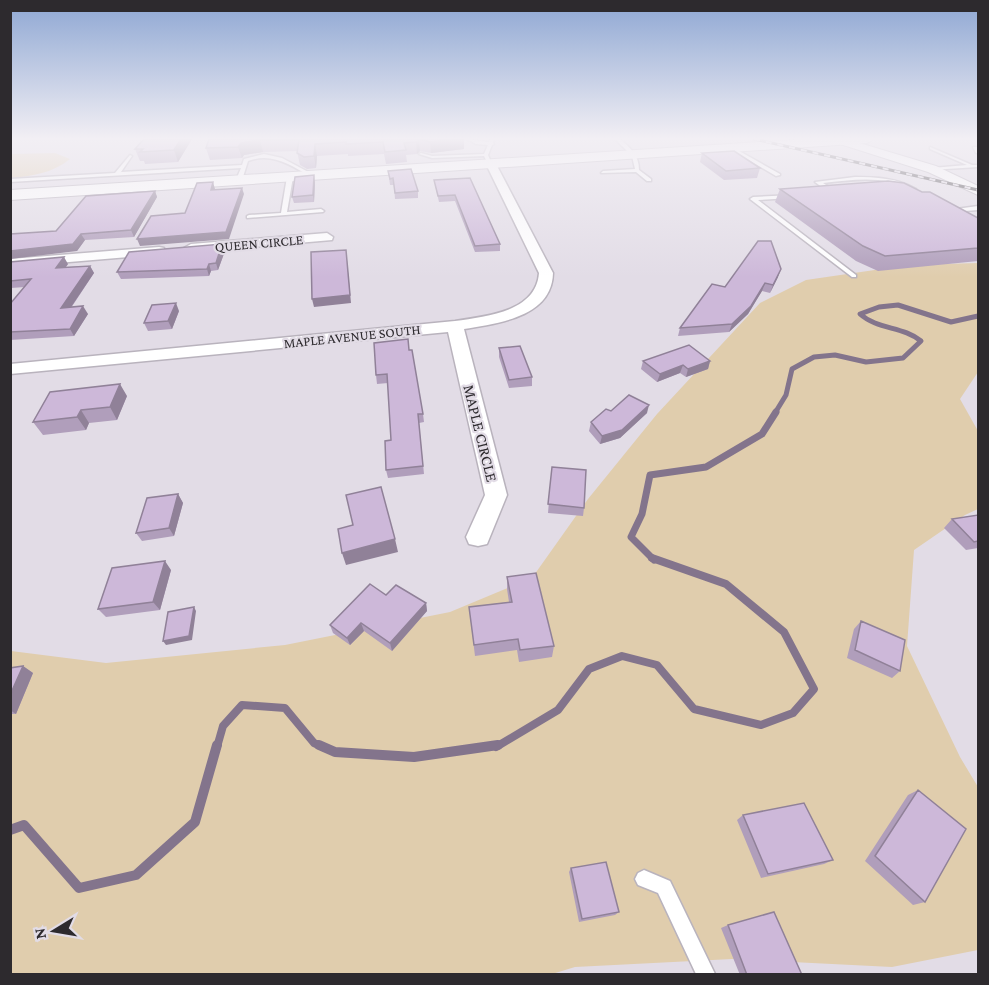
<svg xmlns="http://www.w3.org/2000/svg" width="989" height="985" font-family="'Crimson Pro',serif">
<rect width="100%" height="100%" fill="#e2dce6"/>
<path fill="#e0cdad" d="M55,153L70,159C53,173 32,176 11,178V154Z
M978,263V372L960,399L978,431V509L965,515L914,550L907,646L960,757L978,787V950L892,967L732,959L575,967L552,974H11V651L106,663L285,645L450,612L532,578L588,499L657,414L760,303L806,280L909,265Z"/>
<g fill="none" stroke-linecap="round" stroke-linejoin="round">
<path stroke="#83748c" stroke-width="5" d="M775,413L786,395L792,369L814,357L835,355L866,362L903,358L921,341C903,326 878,330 860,314L879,307L898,305L951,322L978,316"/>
<path stroke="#83748c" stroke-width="7" d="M654,560L631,537L642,514L650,475L706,467L762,434L776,412"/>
<path stroke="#83748c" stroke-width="8" d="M217,747L223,726L242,705L285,708L314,743L323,747
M496,747L558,710L589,669L622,656L657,665L694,709L761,725L793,713L814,689L784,632L726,584L652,558"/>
<path stroke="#83748c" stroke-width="10" d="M319,745L335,752L414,757L498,745
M10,830L24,825L79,888L136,875L195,822L217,745"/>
<defs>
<path id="service" d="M467,139L489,142L490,139H494L493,143L494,144L492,145L488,155L491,162H487L484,156L432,158L419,154L421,153L432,156L484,154L488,145L476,144Z
M615,139H620C630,148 639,155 639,170L651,179V181H647L636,172L601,173L603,171L635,169L632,156Z
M732,147L780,174V175L776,176L730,149Z
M930,147L972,165H978V167L930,170L932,168L967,165L930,149Z
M973,147H978V153H976Z
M264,154L282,158L314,175L310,176C290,165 272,152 248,161L242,180L239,182L236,180L241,168L10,182V179L115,173L130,155L132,156L121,172L242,165L244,159Z
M290,175L293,177L287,212L321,209L324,211L323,212L247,218V216L249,215L281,213L287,177Z
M855,177C875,177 898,178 916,189L913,191C905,188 898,184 890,182C868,177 845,181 823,183L837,192L831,194L815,182Z
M793,195L791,198L758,200L856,275V277H852L750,199L753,197Z
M978,206V210L952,212L949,210Z
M644,870L670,881L715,974H696L658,893L638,885L635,879L638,873Z"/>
<path id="minor" d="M491,161L496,164L553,273C552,317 499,323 464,329L507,495L487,544L478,546L469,544L466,537L485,495L448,332L10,374V364L455,321C487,316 536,312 539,273L486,164Z
M327,233L333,237L332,240L191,252L184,248L191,244Z
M159,247L164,248V254L10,267V259Z"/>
<path id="tertiary" d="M837,139H846L936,166L978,186V195L928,172L837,143Z"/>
<path id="secondary" d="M808,139H874L867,143L10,200V190Z"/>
</defs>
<use href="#service" stroke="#b9b3bd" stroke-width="3"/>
<use href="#minor" stroke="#b9b3bd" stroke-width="3"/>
<use href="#tertiary" stroke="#b9b3bd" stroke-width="2"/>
<use href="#secondary" stroke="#b9b3bd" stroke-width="2"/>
<use href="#service" fill="#fff" fill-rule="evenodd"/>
<use href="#minor" fill="#fff" fill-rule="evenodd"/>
<use href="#tertiary" fill="#fff" fill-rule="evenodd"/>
<use href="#secondary" fill="#fff" fill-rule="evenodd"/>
<defs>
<path id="rail" d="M754,139L978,190"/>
</defs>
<use href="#rail" stroke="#4b474c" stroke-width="3"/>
<use href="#rail" stroke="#e2dce6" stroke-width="2" stroke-dasharray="6" stroke-linecap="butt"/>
</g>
<path fill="#b09ebb" d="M144,139H192L178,162L145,164L144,161H140L135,149Z
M209,139H464V149L431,153L420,151L417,154L406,155L407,162L386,164L384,154L348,156V154L317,156L316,168L307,169L300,165L297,151L263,152L244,155L242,158L210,160L206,148Z
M702,153L760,168L757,178L724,180L700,162Z
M388,171L418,191V198L395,199L394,185H390Z
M470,178L500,244V251L475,252L455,201L439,202L434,180Z
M315,182L314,202L294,203L292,197Z
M780,189L922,192L978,218V261L878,271L856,261L775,202Z
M155,191L157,197L134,237L85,240L77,251L56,231Z
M225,251L218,270L211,271L209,276L121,279L117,272Z
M10,262L68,264L66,267L90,266L94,273L71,308L88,314L74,336L10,340V304L25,287L11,288L10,287Z
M778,277L770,293L762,291L748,314L729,332L678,336L680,328L725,287Z
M179,311L172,329L148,331L144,323Z
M499,348L532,377V386L509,388L499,357Z
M409,350L423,414L424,422L419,423L424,474L388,478L386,470L391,440L388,383L377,384L376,375Z
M643,361H710L708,369L686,377L680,373L657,382L641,369Z
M127,396L117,420L89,423L86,430L43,435L33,422Z
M611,411L647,413L620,438L600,444L589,431L591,422Z
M552,467L584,508L583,516L548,513Z
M178,494L183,503L174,536L142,541L136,533Z
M978,515V548L966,550L944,528L952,519Z
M171,570L160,610L106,617L98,609Z
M507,577L554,646L552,657L519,662L517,650L475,656L469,607L509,602L507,589Z
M386,595L426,603L427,611L392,651L364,631L350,645L333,633L330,625Z
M861,621L900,671L892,678L847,658L854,629Z
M23,666L33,673L16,714H10V668Z
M918,790L925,902L913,905L865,861L908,795Z
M743,815L833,860L824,864L761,878L737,820Z
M571,868L619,912L615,915L579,922L569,872Z
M728,925L802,975H740L721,928Z"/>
<path fill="#908198" d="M181,139H192L178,162L174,150Z
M419,139L420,151L417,154L416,142Z
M451,139H464V149L431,153L430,142Z
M260,140L263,152L244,155L242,158L238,147L241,143Z
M315,144L317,156L316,168L314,156Z
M314,175L315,182L314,202L313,195Z
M213,182L215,189L213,197L211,190Z
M242,188L244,194L229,239L140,246L137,239Z
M155,191L157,197L134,237L131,230Z
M81,234L85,240L77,251L10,259V251Z
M222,244L225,251L218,270L216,263Z
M346,250L351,303L314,307L312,299Z
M64,257L68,264L60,275L56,268Z
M209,264L211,271L209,276L207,269Z
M90,266L94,273L65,316L61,308Z
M781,269L778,277L770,293L773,285Z
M765,283L762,291L748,314L729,332L732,324Z
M176,303L179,311L172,329L168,321Z
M83,306L88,314L74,336L70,329Z
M710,361L708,369L686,377L688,369Z
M683,365L680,373L657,382L660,374Z
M120,384L127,396L117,420L110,407Z
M649,405L647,413L620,438L600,444L602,436Z
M81,410L89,423L86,430L77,417Z
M178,494L183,503L174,536L169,528Z
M395,539L398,552L346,565L342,553Z
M165,561L171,570L160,610L153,602Z
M426,603L427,611L392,651L390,643Z
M194,607L196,611L192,640L166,645L163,641Z
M361,623L364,631L350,645L347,638Z
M23,666L33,673L16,714L10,710V695Z"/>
<path fill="#cdb8d9" stroke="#908198" stroke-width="1.5" d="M144,139H181L174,150L140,152L143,149H135Z
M209,139H451L430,142L419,139L416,142L404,143L406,150L385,152L383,142L346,144V142L315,144L314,156L304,157L297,153L299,140H260L241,143L238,147L206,148Z
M734,151L760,168L726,171L702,153Z
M411,169L418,191L395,193L393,178L390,179L388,171Z
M314,175L313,195L292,197L295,177Z
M470,178L500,244L475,246L455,195L438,196L434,180Z
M888,181L904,183L922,192H930L978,218V248L885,256L863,246L780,189Z
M213,182L211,190L242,188L226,232L137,239L151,216L185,213L197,183Z
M155,191L131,230L81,234L73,244L10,251V234L56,231L86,196Z
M758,241H771L781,269L773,285L765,283L751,306L732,324L680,328L712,284L725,287Z
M222,244L216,263L209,264L207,269L117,272L129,252Z
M346,250L350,295L312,299L311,252Z
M64,257L56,268L90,266L61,308L83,306L70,329L10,332V304L31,279L10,281V262Z
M176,303L168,321L144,323L152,305Z
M408,339L409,350H412L423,414H418L423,466L386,470L385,441L391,440L387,374L376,375L374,343Z
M689,345L710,361L688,369L683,365L660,374L643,361Z
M520,346L532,377L509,380L499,348Z
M120,384L110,407L81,410L77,417L33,422L50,392Z
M629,395L649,405L622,430L602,436L591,422L606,409L611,411Z
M552,467L586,470L584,508L548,504Z
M381,487L395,539L342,553L338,529L353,525L346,495Z
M178,494L169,528L136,533L147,498Z
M978,515V541L974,542L952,519Z
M165,561L153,602L98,609L112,568Z
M536,573L554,646L520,650L518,639L474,645L469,607L512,602L507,577Z
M370,584L386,595L396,585L426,603L390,643L361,623L347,638L330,625Z
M194,607L189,636L163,641L168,612Z
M861,621L905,640L900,671L855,650Z
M23,666L10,695V668Z
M918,790L966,829L925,902L875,856Z
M804,803L833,860L768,874L743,815Z
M606,862L619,912L582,919L571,868Z
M774,912L802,975H747L728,925Z"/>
<linearGradient id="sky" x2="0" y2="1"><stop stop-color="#8ea7d3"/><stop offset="0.5" stop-color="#f2eff4"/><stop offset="1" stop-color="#f2eff4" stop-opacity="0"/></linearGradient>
<rect width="989" height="277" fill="url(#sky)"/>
<g text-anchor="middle" stroke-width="4.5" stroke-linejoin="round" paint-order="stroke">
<g font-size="14" fill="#2d2a2e" stroke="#e2dce6">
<text transform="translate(259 243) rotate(-5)" y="5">QUEEN CIRCLE</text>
<text transform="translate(352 336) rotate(-6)" y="5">MAPLE AVENUE SOUTH</text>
</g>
<g font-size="16" fill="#2d2a2e" stroke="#e2dce6">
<text transform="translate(481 433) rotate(76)" y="6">MAPLE CIRCLE</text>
</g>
</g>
<rect width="989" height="985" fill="none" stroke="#2d2a2e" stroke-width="24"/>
<g transform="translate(54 931) rotate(259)" stroke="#e2dce6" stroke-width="4.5" paint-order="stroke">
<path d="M0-4.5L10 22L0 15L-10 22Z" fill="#2d2a2e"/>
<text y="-9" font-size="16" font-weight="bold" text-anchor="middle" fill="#2d2a2e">N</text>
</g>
</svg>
